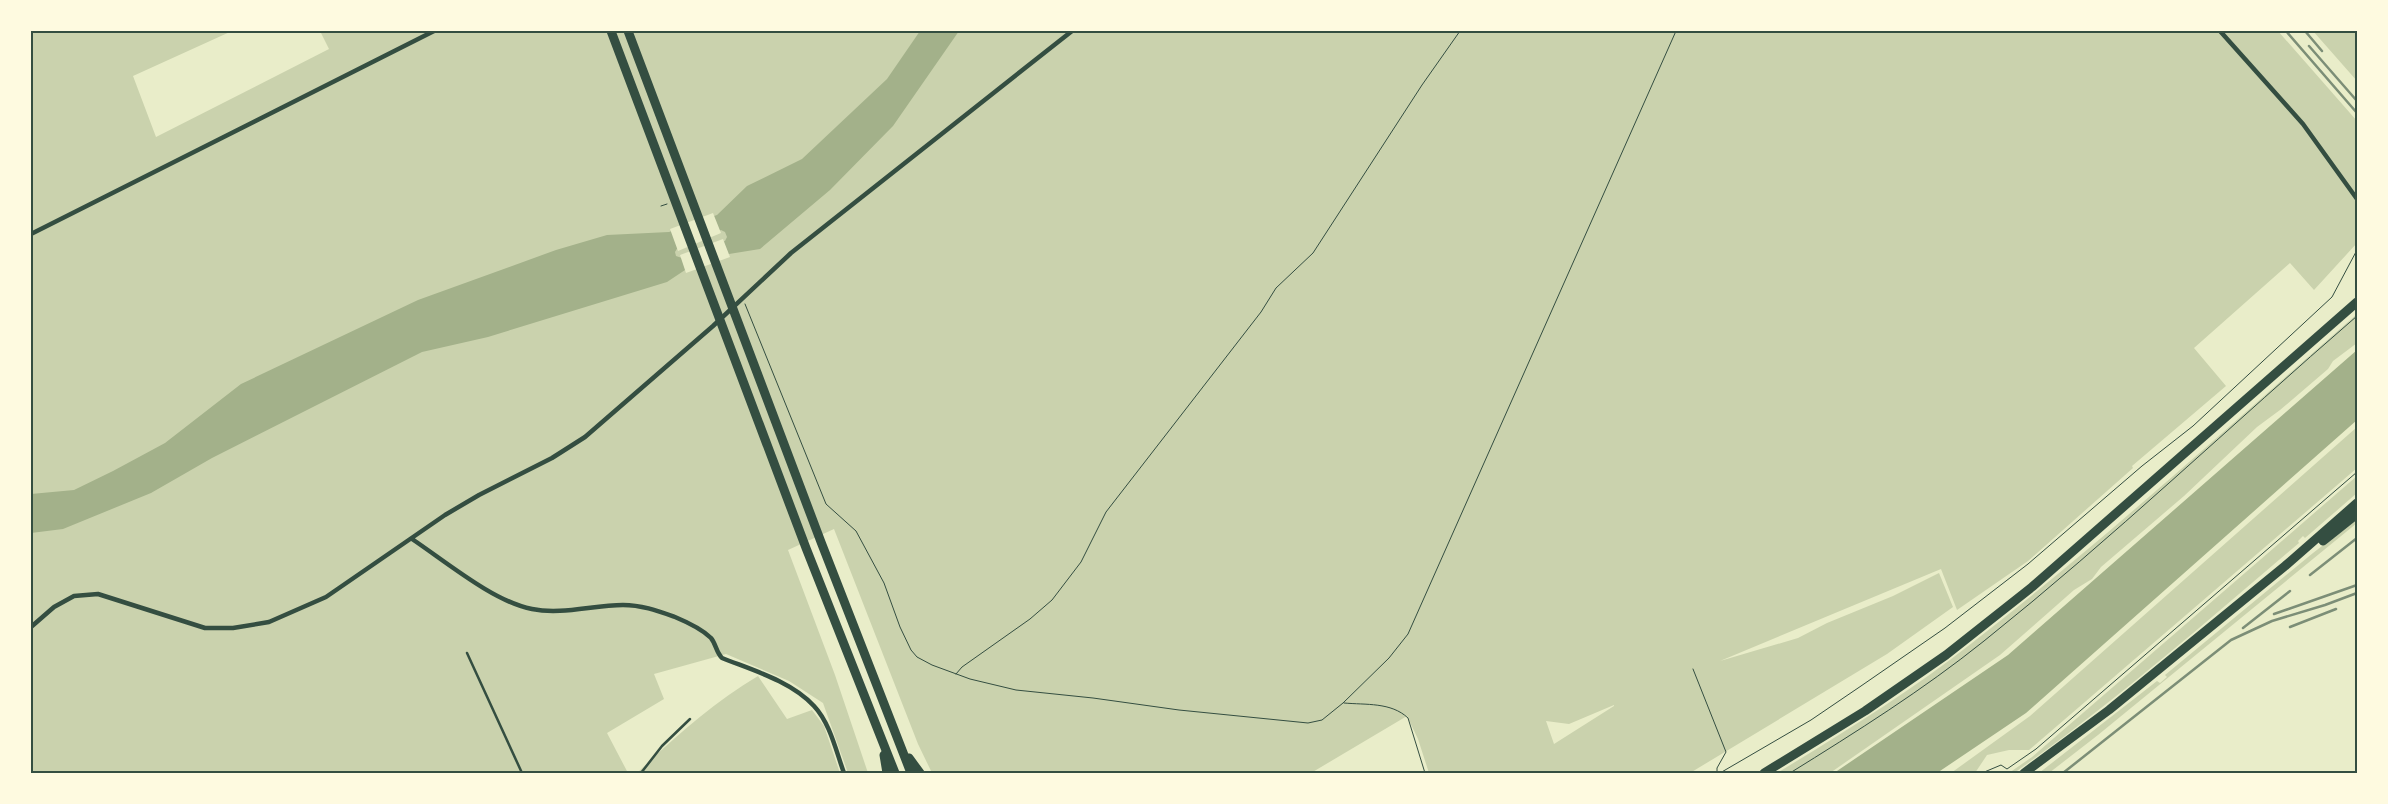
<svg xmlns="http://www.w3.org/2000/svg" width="2388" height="804" font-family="'Varela Round',sans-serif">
<rect width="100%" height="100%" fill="#e9edc9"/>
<path fill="#cad2ad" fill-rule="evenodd" d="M31,31H232L133,76L156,137L329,49L320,31H2278L2357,121V243L2314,290L2290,263L2194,348L2226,386L2132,466L2133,468L2028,561L1957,610L1941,569L1720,661L1798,638L1827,623L1893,596L1939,573L1953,607L1887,654L1690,773H1429L1418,739L1407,716L1311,773H932L918,744L834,529L788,550L835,675L868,773H848L823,703L789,681L726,654L654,674L664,699L607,733L628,773H31ZM1614,705V706L1554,744L1546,721L1569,724Z
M2313,31H2357V81Z
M2357,314V343L2333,361L2328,369L2280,410L2257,427L2184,496L2101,567L2092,579L2074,590L2000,655L1830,773H1777C1843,733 1911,691 1972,643C2105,540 2230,425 2357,314Z
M2357,427V468L2029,750H2009L1987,755L1975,773H1951L2030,716Z
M2357,476V493L2305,538L2303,536L2298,541L2299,543C2206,622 2114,703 2014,773H2009L2032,757Z
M2357,519V523L2098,735L2049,773H2039L2157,681L2160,683L2167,677L2165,675L2313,553Z
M758,676L787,719L812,710L824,726L840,773H637C675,737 713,703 758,676Z"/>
<path fill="#a3b18a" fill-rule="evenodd" d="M920,31H959L893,126L830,190L760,249L729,254L685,270L667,282L488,337L422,352L212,458L151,493L63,529L31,533V494L74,490L113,471L165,443L241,384L418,300L556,250L607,235L669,232L717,215L747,186L802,159L887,79ZM721,230L725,232L727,237L725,241L682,258L676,256L675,252L678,247Z
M2357,350V420L2026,713L1937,773H1834L2008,655Z"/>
<path fill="#e9edc9" d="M713,213L721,233L678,251L670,229Z
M723,239L730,257L686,273L680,255Z"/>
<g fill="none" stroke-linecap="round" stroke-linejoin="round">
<path stroke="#344e41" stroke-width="1" d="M661,206L667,204
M745,304L826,504L856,531L884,583L900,627L911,650L917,657L932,665L970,679L1016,690L1093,698L1179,710L1308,723L1322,720L1343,703L1389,658L1408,634L1676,31
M1693,669L1726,752L1717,768V773
M956,674L962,667L1030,619L1052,600L1081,562L1106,512L1261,312L1276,288L1313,253L1422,85L1460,31
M1344,703C1366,705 1391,702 1408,718L1425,773
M1720,773L1811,720L1861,686L1945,628L2028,564L2142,466L2193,426L2332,297L2357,250
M1790,773C1856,732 1923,690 1984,641C2113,538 2232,424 2357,316
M1982,773L2001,765L2007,769L2036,749L2357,472"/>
<path stroke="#344e41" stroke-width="2.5" d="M467,653L522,773
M641,773L662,746L690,719"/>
<path stroke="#344e41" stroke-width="4.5" d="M2220,31L2303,124L2357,199
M31,234L434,31
M412,539C445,561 494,602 532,609C562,615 593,605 623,605C642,605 658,611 675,617C687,622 702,629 711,638C716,644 716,652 722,658C752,670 791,681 814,706C830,723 836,751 844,773
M31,627L54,607L74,596L98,594L205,628H233L269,622L326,597L445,515L479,495L552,458L585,437L713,326L791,253L1072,31"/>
<path stroke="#344e41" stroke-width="9" d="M611,31L806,548L895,773
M628,31L821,542L911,773
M2323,541L2357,514
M884,755L887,773
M909,758L920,773
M1764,773L1865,711L1946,655L2032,587L2357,302
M2024,773L2109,710L2285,566L2357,503"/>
<path stroke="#7c8e77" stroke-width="2.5" d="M2286,31L2357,113
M2305,31L2322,51
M2309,46L2357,101
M2310,575L2357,538
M2274,614L2357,585
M2290,627L2336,609
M2243,628L2290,591
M2063,773L2231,640L2272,621L2325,605L2357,593"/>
</g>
<rect width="2388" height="804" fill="none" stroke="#fefae0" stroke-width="65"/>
<rect x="32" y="32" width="2324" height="740" fill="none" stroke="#344e41" stroke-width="2"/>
</svg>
